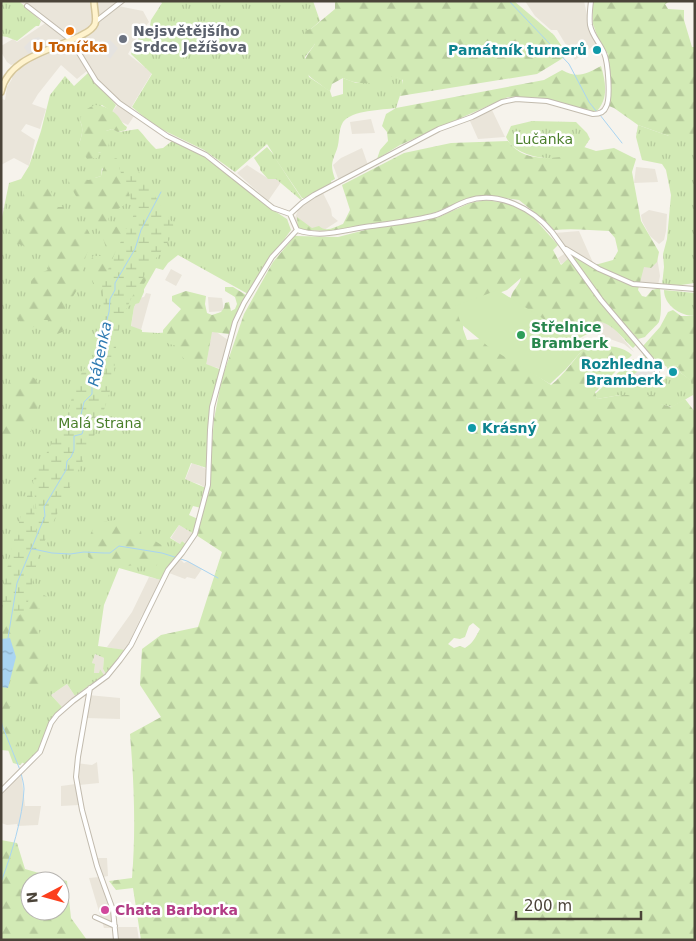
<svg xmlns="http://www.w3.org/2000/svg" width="696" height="941" font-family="'DejaVu Sans',sans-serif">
<defs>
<pattern id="grass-tufts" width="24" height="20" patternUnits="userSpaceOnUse" patternTransform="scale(1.25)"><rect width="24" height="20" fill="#d2eab5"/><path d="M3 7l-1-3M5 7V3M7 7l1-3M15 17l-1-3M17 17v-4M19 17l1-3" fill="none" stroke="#b6ca9c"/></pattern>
<pattern id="forest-firs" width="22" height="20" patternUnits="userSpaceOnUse" patternTransform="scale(1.25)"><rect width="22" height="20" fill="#d2eab5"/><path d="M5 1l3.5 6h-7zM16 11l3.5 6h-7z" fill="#b6ca9c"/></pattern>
<pattern id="wetland-marsh" width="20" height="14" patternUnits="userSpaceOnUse" patternTransform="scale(1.25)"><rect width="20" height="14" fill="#d2eab5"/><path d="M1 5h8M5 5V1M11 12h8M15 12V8" fill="none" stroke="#b6ca9c"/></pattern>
<pattern id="water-ripples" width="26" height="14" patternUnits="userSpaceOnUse" patternTransform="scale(1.25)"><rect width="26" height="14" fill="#a9d4f2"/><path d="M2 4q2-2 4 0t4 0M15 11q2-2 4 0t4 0" fill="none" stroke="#8caec5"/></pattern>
</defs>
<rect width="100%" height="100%" fill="#f6f3ec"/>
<path fill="#eae5da" d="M17,1H125L118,6L143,11L149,22L139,34L128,54L152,73L129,111L134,116L128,125L109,116L118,104L88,70L77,79L61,65L38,94L32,104L46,109L40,129L26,124L21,131L35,140L29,166L14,158L1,165V99L5,100L7,87L12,79L11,77L19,70L14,64L11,65L7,62L1,52V46L13,39L17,42L47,22L29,7Z
M525,1H584L591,33L596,44L575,60L557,30H551L535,16Z
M492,110L505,137L478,139L470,121Z
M371,119L375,133L352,134L350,122Z
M362,148L368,165L339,181L333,165L341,158Z
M279,164L286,175L268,201L237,173L247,165L269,179Z
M636,167L655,169L658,182L634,183Z
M323,193L331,209L332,216L338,221L321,232L305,231L298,227L295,218L298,210L313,198Z
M649,210L667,214L666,231L664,240L659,244L650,236L642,221L641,215Z
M579,231L594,265L657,257L660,276L658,285L635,283L572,258L561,264L558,258L567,252L565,247L555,233Z
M171,269L182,275L176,286L165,280Z
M146,293L151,294L141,330L131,327L134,307L139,298L144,297Z
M208,297L222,298L224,311L209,312Z
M599,322H603L615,329L634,352L624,344L593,333Z
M212,329L228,340L222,369L206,365Z
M192,463L207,469L206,488L199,484L185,480Z
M179,525L194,534L188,545L182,541L180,544L171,538Z
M180,559L184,563L188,561L202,569L195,579L187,577L185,579L169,573Z
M149,577L162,580L151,603L142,615L125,651L107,647L132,612Z
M95,654L104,658L103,669L106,674L104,675L100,669L99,674L94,673L95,665L92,663Z
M67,684L75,696L62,707L51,695Z
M88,695L120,698V719L86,718Z
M97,762L99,783L79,785V805L61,806V786L76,784V763L92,765Z
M21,771L25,806H41L38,825L17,826V824L7,825L1,823V793Z
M97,858H107L108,876L103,877L116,927H137L139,940H115L114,928H104L89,878L99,877L94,861Z"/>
<path fill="url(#grass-tufts)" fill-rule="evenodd" d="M1,1L20,2L41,21L39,26H36L17,41L7,37L1,36Z
M160,1H313L320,21L311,29L315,44L305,57L309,77L330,91L332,97L343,94V78L356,83H371L378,76H394L402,79L403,86L396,108C382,110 352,110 343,122C338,130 340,141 337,149C332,162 330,165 335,179L331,181L332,184L304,198H302L275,158L302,199L301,200L276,179H268L260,170V167L254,158L267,147L274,155L267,144L235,172L204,150L163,130L149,121L132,107L152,74L131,54L138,39L150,26L151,20L162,3Z
M88,73L116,105L112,112L102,105L80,121C84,129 82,135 79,144L98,153L101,152L106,131L112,129L119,132L138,129C145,136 149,143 156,149L163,148L172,141L209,159L273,210L287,219L291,230L273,255L248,294L178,255L168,263L163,270L156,268L134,307L131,326L142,330V332L158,333L212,329L206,364L222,370L210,406L207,468L191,463L185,479L206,488L201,508L193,506L189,515L198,519L194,534L179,525L170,538L180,544L182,541L187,545L161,580L119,568L104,605L98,646L125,650L106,674L103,669L104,658L95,654L92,663L95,664L94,673H99L100,669L104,675C95,683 84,688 75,696L67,684L51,695L62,707L53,716L40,748L26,765L16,758L11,751L1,750V222L9,183L21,179L29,166L41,131L50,95L65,76L74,86ZM102,168L128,201L95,178L101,176Z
M532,121L576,122L587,133L590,139C587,143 584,149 580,152C562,164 515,159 506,137L511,126Z
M638,125L669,136H695V283L667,287L662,285L664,267L663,254L667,239L671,195L666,170L662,164L642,160L636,137Z
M664,290L695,293V316C680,316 664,305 664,290Z
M644,353L650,359L653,369L639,370L644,385V381L659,375L670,377L667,367L677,365L681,373L692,381L693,395L672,407L620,395L597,399L595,394L633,359L638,363L641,361Z"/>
<path fill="url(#forest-firs)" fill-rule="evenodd" d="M335,1H514L554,35L568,55L537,74L400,96L403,80C395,76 387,75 378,77L375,83C362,84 354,83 343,78L332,84L330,91C325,89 322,85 317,82C297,68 303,61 315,44L305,38L304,31L311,29L335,9Z
M592,1H671L665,4L668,9L684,10V20L692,47H695V136H669L638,125L614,108L609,106L608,54L599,41L593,24Z
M601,66C606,83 609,100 595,113L544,98L508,97L400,145L377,159L380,150L388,141L387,132L382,126L386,114L396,108L544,80L562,70C578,79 586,74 601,66Z
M95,105C102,105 111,109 117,115C121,119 121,123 127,127L126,130L118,132L112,129L106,131V137L109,142L108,150L98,153L97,158L87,159L79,144C82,135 84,129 80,121C81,112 87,108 95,105Z
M508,141C511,145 515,149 520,152C534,161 572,160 584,147L596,151L614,148L636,159L632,172L641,221L659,252L657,262L651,268L644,267L638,290L642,296L646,297L652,290L660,288C661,296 662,314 659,322C658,324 648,333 645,337L638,339L617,317L569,254L578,256L595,265L613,260L618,251L615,238L609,231C590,230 572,228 554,230L545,221L519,200L488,196L468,198L437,212L413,218L369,224L337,231L303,230L298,228L297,217L312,228L319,226C326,233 335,227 343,224L350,210L342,185L404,153L451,143Z
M116,158L120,161L131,190L128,202L114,212L108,218L110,225L131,230L148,261L154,263L153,268L144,284V292L139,303L113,310L103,307L101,291C90,283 86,268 93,256H104L107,253C102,220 74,205 67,175L73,173L80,179L89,180L101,176C103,166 106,162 116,158Z
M31,187H49C53,194 53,200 58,207H63C68,223 69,226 87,229C96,241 86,251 84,263C80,280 83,282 72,298L64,299V303L71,322L64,331L56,335L52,331V324L48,320H39L34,327L26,328C18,321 14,315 19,305L30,301L31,281L37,274L48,270L49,263L46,254L13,242L8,234L10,230L19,231L24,228L25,222L17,217L24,191Z
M486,200L518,205L533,217L558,245L553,250L561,265L569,258L605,309L636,345L633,348C621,337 614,324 597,321L589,333L569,344L510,303C511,289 518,289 521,278L507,290L464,306L463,329L467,340L481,339L494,346L551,385C565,374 574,359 586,346C601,346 620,344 632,355L595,392L597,399L620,395H653L661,404L671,407L685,399L695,412V940H141L133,888L116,890L109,881L132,878C136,830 134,782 130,734L161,717L140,685L142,649L161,635L198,627L222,552L196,535L208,492L214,419L222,378L244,314L273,262L295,236L338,237L369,229L439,217L470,203ZM473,623L480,629C475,638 473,643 465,648L460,646L454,648L448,644L454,638L460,639L465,637L469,626Z
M225,287H233L246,295L229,334L212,332L206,365H189L180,354L178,346L169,344L163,339V330L181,309L172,301V296L186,291L206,296L205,304L207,313L212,315L221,312L224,308L225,303L229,302L231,311L235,309L237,304L235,297L225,291Z
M673,310L681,316H695V405L691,381L681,373L677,365L667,367L651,356L643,346L660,327L668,312Z
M19,371C24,374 30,375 34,378C47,388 34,420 31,432H21L8,436L2,434V428L4,425L5,418L7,412H17L20,408C16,393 4,394 12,375Z
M121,519L131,529L138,528L141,531L142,540L146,542L155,541L165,547V557L161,558L156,566C148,567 143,565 136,565C123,566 112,570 101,562L97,563L88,557C87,544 89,533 97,523Z
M25,589L33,592L37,596L41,594C48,596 50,599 50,606L47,608L36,609L34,612L43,646L48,661L45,683L40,694C3,685 22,648 1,632L2,618L13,613Z
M3,698L15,699L19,703V706H10L9,708L10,712H17L20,714L18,720L21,724L14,738L20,752L28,757L20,765L13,763L7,747L1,744V700Z
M1,840L17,843L25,869L67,881L71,918L87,940H1ZM30,881H60V911H30Z"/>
<path fill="url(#wetland-marsh)" d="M121,163L140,173L173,224L174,234C152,262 122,305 117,340C115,350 116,361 114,371C113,381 110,391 107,401C91,453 61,500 41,550L33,481L41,463L67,416L76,382L85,368L95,357L104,309L102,284L117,248L131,225L134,212L130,196L119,168V164Z
M31,484L39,553L26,611L14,618L3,611C0,580 21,515 31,484Z"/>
<path fill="#d2eab5" d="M498,290L586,346L566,369L550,384L490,348L461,324L455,306Z"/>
<path fill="#e5e3e0" d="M39,37L44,48L30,54L28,53L24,47L32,39Z
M110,40L118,48L110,59L99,48Z
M647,365L651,370L653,369L659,375L648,379L644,381V386H635L629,383L627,379Z"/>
<path fill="url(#water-ripples)" d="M10,638L16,657L8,688L1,687V639Z"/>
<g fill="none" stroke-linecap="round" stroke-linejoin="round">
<path stroke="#a9d4f2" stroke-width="1" d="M509,1L569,64L589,102L597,112
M600,115L622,143
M33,549L52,553L70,554L84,552L104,553H110L119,546L162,553L187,561L218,578
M8,638L17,583L45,516L44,507L66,470L67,461L71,457L74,450V436L82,434L83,431L80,419L84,402L92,394V383L97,370L103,345L105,327L109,312L110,299L115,290V283L135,249L141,230L161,192
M1,719L2,725L20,770
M1,882C11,856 23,817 24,789C24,784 22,778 21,773"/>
<defs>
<path id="street" d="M27,6L71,40L96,81L119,103L167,136L206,155L273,208L290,214
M95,22L122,1
M290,214L297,230C323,239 346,229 372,226C393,223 415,221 436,215C447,211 456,205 467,201C498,190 533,209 552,232L601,300L651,359L657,371
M290,214L302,203L314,195L439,129L472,117L502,102L516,99L547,101L593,114C599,114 604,113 606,107C611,99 608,62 604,53C600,43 592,36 590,25C589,17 590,9 591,1
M566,249L599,269L633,284L695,289
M90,688L78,757L76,777L82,810L97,866L113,910L116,940
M1,791L40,752L51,723L57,715L73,701L107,676L120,660L131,645L168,570L182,553L195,534L208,485L210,430L212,407L235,322L244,303L272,257L297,230
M95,917L115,926"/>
<path id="secondary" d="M1,92C8,57 53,50 80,36C85,33 92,31 95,24C97,18 94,8 94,1"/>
</defs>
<use href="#street" stroke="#c2bbae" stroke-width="6"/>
<use href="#secondary" stroke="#d6c79b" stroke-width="8"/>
<use href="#street" stroke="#fff" stroke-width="4"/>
<use href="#secondary" stroke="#fff3cd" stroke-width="5"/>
</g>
<circle fill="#e8710a" stroke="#fff" stroke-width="2" cx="70" cy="31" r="5"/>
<circle fill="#6b7280" stroke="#fff" stroke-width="2" cx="123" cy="39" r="5"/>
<g fill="#0f9aa8" stroke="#fff" stroke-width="2">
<circle cx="597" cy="50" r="5"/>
<circle cx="673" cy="372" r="5"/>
<circle cx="472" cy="428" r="5"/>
</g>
<circle fill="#2e9e5b" stroke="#fff" stroke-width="2" cx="521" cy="335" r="5"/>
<circle fill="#d1479c" stroke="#fff" stroke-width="2" cx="105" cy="910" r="5"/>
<g text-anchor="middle" stroke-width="5" stroke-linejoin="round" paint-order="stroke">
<g font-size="14" font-weight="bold" fill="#5b616d" stroke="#fff" text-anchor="start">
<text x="133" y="36">Nejsvětějšího<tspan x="133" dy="16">Srdce Ježíšova</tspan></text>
</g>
<g font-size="14" font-weight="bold" fill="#c56008" stroke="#fff">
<text x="70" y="52">U Toníčka</text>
</g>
<g font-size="14" font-weight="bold" fill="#0d838f" stroke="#fff" text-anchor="end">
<text x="587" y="55">Památník turnerů</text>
<text x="663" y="369">Rozhledna<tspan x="663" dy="16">Bramberk</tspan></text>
<text x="482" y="433" text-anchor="start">Krásný</text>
</g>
<g font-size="14" fill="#4a7f2a" stroke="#fff">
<text x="544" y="144">Lučanka</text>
<text x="100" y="428">Malá Strana</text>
</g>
<g font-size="14" font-weight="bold" fill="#27864d" stroke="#fff" text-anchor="start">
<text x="531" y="332">Střelnice<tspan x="531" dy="16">Bramberk</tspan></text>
</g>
<g font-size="14" font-weight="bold" fill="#b23c85" stroke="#fff" text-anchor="start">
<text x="115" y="915">Chata Barborka</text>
</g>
<g font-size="15" font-style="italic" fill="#2e7ab2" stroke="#fff">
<text transform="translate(100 354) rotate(-78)" y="5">Rábenka</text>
</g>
</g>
<rect width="696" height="941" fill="none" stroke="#4b4439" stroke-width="5"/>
<g transform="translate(45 896) rotate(264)"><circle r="24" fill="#ffffff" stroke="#b7b4b0"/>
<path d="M0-4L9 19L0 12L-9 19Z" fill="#fc3f1d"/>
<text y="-8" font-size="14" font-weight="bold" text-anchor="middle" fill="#4b4439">N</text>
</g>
<path d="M516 911v8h125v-8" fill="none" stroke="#4b4439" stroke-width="2.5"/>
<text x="524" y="911" font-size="15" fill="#4b4439" stroke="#ffffff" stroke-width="4" paint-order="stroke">200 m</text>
</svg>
